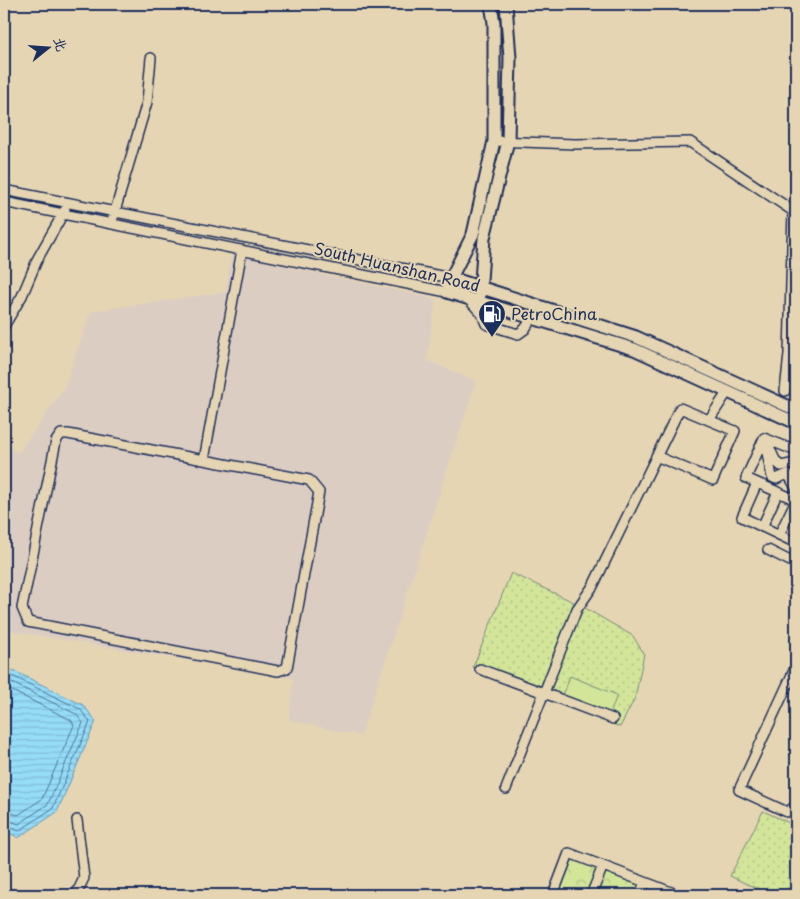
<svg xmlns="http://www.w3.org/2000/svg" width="800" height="899" font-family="'Playpen Sans','LXGW WenKai TC',sans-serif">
<defs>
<pattern id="grass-dots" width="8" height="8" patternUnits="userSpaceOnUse" patternTransform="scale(1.25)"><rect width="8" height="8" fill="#d2e599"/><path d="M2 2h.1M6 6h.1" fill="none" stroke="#b4c586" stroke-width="1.8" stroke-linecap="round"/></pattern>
<pattern id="park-crowns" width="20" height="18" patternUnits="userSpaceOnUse" patternTransform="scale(1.25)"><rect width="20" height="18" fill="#d2e599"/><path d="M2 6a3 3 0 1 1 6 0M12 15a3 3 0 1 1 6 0" fill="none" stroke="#b4c586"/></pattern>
<pattern id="water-rules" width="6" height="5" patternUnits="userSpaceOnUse" patternTransform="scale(1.25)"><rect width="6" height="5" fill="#95dcf7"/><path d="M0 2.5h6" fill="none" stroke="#80bdd6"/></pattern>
</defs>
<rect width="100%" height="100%" fill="#e6d5b2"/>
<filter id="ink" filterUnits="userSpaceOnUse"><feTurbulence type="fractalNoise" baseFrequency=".02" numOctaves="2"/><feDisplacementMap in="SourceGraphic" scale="10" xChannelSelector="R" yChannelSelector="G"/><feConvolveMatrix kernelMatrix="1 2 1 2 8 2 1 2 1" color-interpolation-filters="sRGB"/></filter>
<g filter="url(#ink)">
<path fill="#dccdc3" d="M231,254L436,299L427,360L476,381L361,736L289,720L293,678L16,632L4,626V446L19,452L64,388L91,311L226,292Z"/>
<path fill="url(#grass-dots)" stroke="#768a7c" d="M511,573L580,605L633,636L644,654L635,698L620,727L473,667Z
M763,811L796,826V895H771L730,876Z"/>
<path fill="url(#park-crowns)" stroke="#768a7c" d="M567,849L689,895H551Z"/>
<path fill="#d2e599" stroke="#768a7c" d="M570,676L617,695L610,714L563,696Z"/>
<path fill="url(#water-rules)" stroke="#6497ba" d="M4,666L83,705L96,721L57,812L18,838L4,829Z"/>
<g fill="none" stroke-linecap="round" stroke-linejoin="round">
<path stroke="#4c749b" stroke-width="1" d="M4,672L80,709L90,722L53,808L19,831L4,825
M4,679L76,714L83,723L48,804L19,824L4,819
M4,687L71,720L74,725L42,799L18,815L4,811"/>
<defs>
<path id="minor" d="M494,141L575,144L690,142L793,211L789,354L785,391
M4,190L451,278
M4,202L447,292
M113,218L147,102L151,58
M468,299L482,314L486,324L518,334L525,329L532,318
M4,326L22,296L38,258L65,210
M709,420L728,391
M764,438L772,477L776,479L788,474L796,488
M769,447L776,462L781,466L796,463
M796,451L764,438L746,478L796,500
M204,460L68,434H61L56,441L22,608L28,622L278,671L287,668L319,492L309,480L204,460L242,250
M757,483L742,517L796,543
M762,527L778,492
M779,535L796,500
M768,550L796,564
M796,666L739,790L787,812L796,806
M480,669L613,719
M506,789L577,609L593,586L680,408L735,431L713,480L656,456
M76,895L84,878L77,820
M553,895L569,853L679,895
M591,895L603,866
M640,895L645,882"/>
<path id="major" d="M491,4L494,23V141L473,234L451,278L447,292L634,349L796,423
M451,278L636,337L796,410
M480,295L484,238L508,141L510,58L506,4"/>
</defs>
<use href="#minor" stroke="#1b2f5e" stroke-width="12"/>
<use href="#major" stroke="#1b2f5e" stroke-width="15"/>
<use href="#minor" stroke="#e6d5b2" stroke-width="9"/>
<use href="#major" stroke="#e6d5b2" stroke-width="11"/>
</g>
</g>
<defs>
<symbol id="fuel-pin" viewBox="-11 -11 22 30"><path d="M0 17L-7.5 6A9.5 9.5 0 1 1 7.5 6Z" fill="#1b2f5e" stroke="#e6d5b2"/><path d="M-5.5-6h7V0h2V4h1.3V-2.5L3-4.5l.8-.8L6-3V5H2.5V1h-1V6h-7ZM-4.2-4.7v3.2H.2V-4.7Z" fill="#fff"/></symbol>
</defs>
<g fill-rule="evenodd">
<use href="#fuel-pin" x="476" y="298" width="32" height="43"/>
</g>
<g text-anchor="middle" stroke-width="4" stroke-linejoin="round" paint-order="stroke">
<g font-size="16" fill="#1b2f5e" stroke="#e6d5b2">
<text transform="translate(397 267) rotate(13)" y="6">South Huanshan Road</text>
</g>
<g font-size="16" fill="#1b2f5e" stroke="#e6d5b2" text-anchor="start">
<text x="511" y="320">PetroChina</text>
</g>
</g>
<rect width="800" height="899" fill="none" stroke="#e6d5b2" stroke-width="20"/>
<rect x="10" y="10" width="780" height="879" fill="none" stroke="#1b2f5e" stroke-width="2" filter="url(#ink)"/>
<g transform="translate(48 48) rotate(73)" stroke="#e6d5b2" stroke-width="4" paint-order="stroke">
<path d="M0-4L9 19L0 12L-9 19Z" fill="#1b2f5e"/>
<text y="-8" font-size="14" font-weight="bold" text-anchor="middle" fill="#1b2f5e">北</text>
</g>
</svg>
